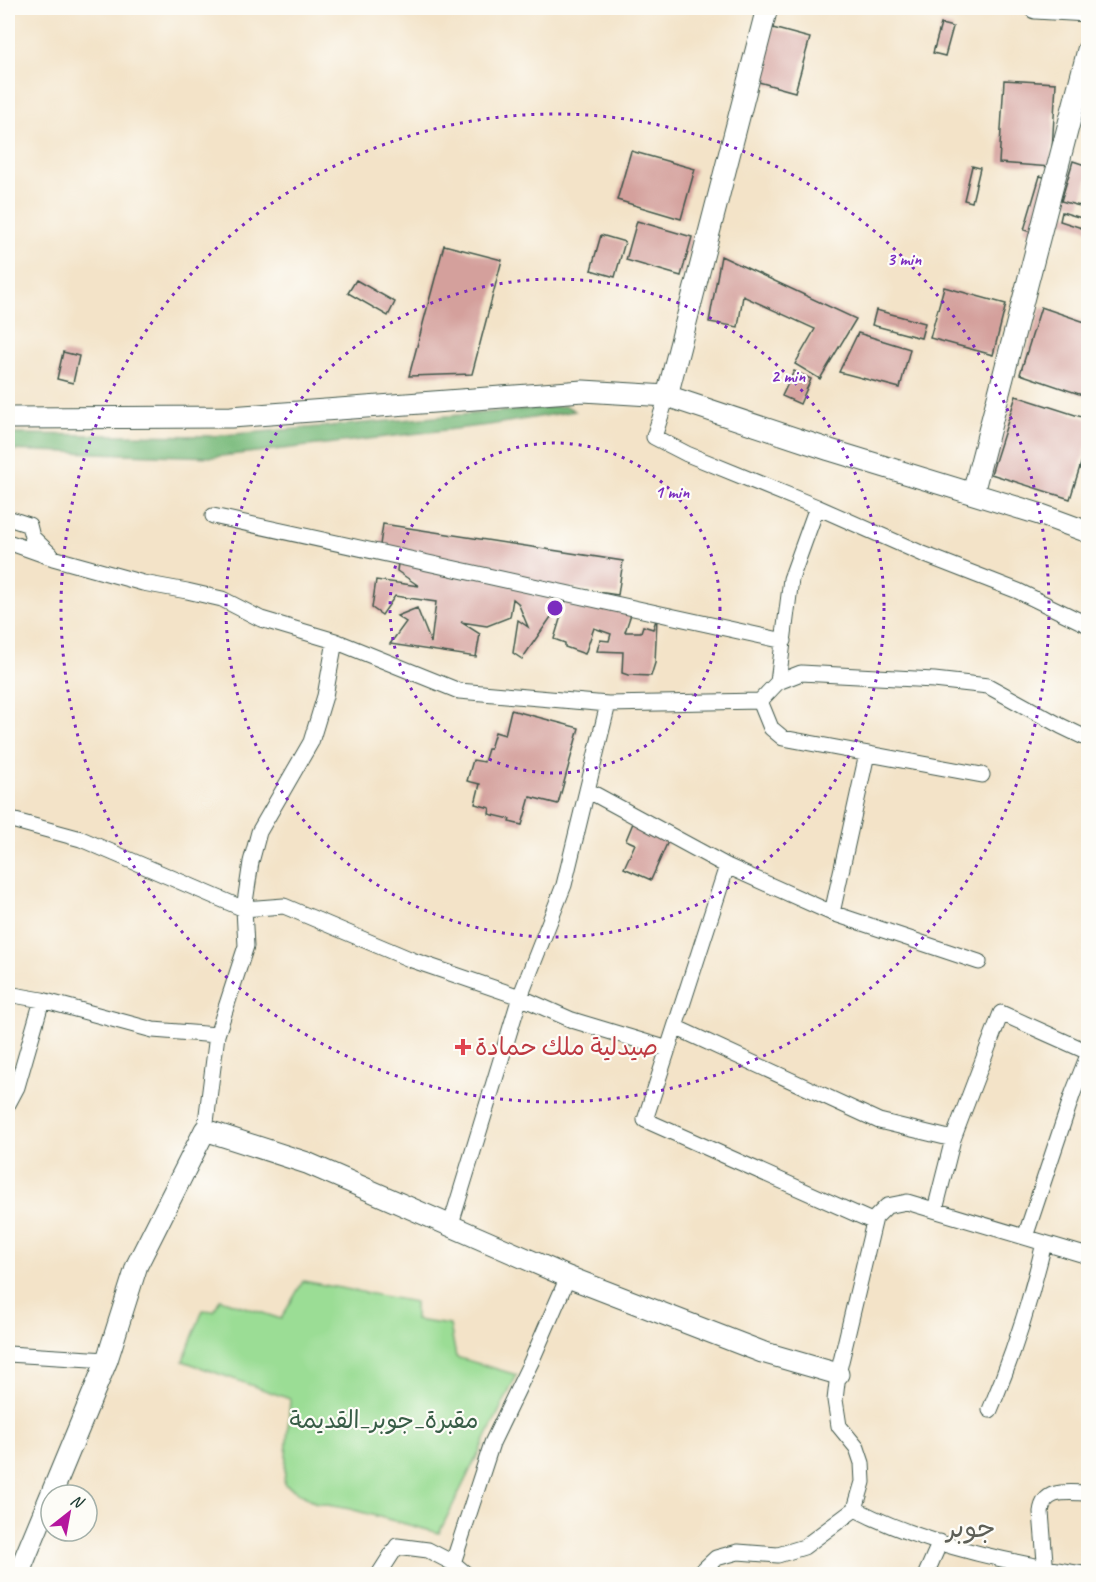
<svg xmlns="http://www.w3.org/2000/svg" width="1096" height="1582" font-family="Caveat,'Playpen Sans Arabic',sans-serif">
<rect width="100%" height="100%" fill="#fdfcf7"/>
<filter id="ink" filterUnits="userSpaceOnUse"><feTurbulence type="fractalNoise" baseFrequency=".0167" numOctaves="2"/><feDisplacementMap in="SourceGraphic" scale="12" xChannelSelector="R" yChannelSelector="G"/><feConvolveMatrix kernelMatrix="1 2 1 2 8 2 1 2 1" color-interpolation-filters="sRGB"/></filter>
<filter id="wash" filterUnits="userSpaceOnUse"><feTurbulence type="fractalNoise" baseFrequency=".008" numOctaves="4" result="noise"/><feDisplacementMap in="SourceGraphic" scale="24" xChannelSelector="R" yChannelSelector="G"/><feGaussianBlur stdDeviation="1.35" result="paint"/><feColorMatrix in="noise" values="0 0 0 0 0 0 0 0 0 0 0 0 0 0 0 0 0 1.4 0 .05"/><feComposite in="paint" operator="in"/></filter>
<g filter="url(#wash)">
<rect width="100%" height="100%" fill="#f3e3c8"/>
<path fill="#9bdd95" stroke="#5d8d64" stroke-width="1.5" d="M303,1281L415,1302V1320L450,1325L456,1357L517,1375L439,1533L350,1509L316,1503L284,1484L290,1399L183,1361L203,1310L214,1311L220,1299L281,1319Z"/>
<path fill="#7cbc7e" stroke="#4e7c59" stroke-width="1.5" d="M566,406L575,411L489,425L213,457L8,450V434L212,436Z"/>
<g id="blocks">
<path fill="#d4a09c" d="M941,24L953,27L945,56L933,53Z
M769,27L810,38L795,92L755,81Z
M1004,80L1056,83L1051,167L999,163Z
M631,151L695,169L681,219L617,200Z
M1073,161L1088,166V177L1080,206L1061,201Z
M972,166L980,168L972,202L964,200Z
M1040,176L1051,179L1035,233L1024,230Z
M1062,212L1088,220V230L1060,221Z
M637,221L692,237L681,276L626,260Z
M601,235L625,242L615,277L591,270Z
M444,245L502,260L472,374L409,376Z
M721,256L856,319L820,379L795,364L815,329L743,296L738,327L709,322Z
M356,280L395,302L388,316L348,293Z
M944,287L1006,304L993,355L930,338Z
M1041,307L1088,323V397L1020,374Z
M876,310L925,323L921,338L872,325Z
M858,333L910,349L900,388L839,372Z
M63,352L79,356L73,383L57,379Z
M794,371L811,379L800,404L782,396Z
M1016,396L1088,419V441L1070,499L991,474Z
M383,524L623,561L618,595L571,588L522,659L513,653L518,620L528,627L518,603L513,599L510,617L487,626L461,622L480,634L476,657L390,644L406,622L397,616L417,608L431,643L436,602L395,596L382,615L372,608L376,580L419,586L397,571L399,555L379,552Z
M567,596L631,614L625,632H641L643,626L653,629L657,617L655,663L651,676L628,675L622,673L623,652L597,651L600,640L609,641L611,634L594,628L585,654L565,647V643L554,639Z
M511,710L579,728L558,804L530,797L522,825L509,822L510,819L489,814L490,808L475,804L480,784L467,781L473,760L484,762L488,749H490L495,732L505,735Z
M633,823L669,839L651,880L624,868L635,844L626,840Z"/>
</g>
</g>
<g filter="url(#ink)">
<use href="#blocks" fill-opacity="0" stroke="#3f564a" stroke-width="1.5"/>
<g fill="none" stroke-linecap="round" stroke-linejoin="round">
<defs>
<path id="street" d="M667,396L654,437L687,454L817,507L923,554L1018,591L1088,625
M213,516L784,641
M8,518L29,525L32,537L51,555
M8,542L53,558L143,583L187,591L222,599L261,619L335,641L459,691L608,704L760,701L778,682L801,673L934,680L988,686L1061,726L1088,739
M778,682L791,579L817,507
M760,701L771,728L783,738L982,775
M587,790L727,866L832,913L979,962
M8,819L81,839L244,909L284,906L412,960L520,997L572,1020L668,1049
M727,866L645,1120L874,1222
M832,913L867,754
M8,994L42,1000L153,1030L217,1035
M675,1027L879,1121L953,1139L935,1210
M8,1104L17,1087L42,1000
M205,1130L217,1035L246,946L244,909L251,862L259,832L311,742L325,696L335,641
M953,1139L1001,1013L1088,1052
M450,1227L520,997L564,885L608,704
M1025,1237L1073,1093L1088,1055
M8,1354L107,1360
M990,1410C1014,1354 1030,1303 1044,1243
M855,1509C923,1544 1009,1563 1083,1574
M453,1563L492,1443L531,1362L568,1277
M379,1574L397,1546L428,1550L453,1563L466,1574
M699,1574L716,1558L738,1552L778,1555L804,1547L855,1509L863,1482L862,1463L857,1448L839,1426L835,1400L838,1374L875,1218L887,1206L907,1202L1088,1256
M926,1574L940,1542
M1046,1574L1041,1512C1044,1487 1070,1493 1088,1493"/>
<path id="secondary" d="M1035,8L1088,11
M667,396L767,8
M8,418L231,417L583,391L667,396L830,450L1039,514L1088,532
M973,493L1088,50
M51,1495L107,1360L137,1265L205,1130L307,1163L568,1277L762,1352L838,1374
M21,1574L22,1565L51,1495"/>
</defs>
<use href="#street" stroke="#3f564a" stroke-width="17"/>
<use href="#secondary" stroke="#3f564a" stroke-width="23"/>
<use href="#street" stroke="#fff" stroke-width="15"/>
<use href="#secondary" stroke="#fff" stroke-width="21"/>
</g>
</g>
<g fill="none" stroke="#7b2cbf" stroke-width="3" stroke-dasharray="3 6">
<circle cx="555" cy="608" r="165"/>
<circle cx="555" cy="608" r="329"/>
<circle cx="555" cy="608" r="494"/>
</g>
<path fill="#e0444e" stroke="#fdfcf7" stroke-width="2" d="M460 1038h6v6h6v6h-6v6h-6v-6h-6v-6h6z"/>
<g text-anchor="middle" stroke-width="4.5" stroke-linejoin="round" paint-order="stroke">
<g font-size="24" fill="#be3a42" stroke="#fdfcf7" text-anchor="start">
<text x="475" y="1055">صيدلية ملك حمادة</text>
</g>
<g font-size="24" fill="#385d47" stroke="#fdfcf7">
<text x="384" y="1428">مقبرة_جوبر_القديمة</text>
</g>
<g font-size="27" fill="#5e6058" stroke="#fdfcf7">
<text x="971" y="1537">جوبر</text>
</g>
</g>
<circle cx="555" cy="608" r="9" fill="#7b2cbf" stroke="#fdfcf7" stroke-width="3"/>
<g font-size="18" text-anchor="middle" font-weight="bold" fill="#7b2cbf" stroke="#fdfcf7" stroke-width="4.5" stroke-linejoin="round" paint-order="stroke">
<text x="904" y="265">3 min</text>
<text x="788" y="382">2 min</text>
<text x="672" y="498">1 min</text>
</g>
<rect width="1096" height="1582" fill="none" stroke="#fdfcf7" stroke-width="30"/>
<g transform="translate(69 1513) rotate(31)"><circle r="28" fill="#fdfcf7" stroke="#a4b0a9" stroke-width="1.5"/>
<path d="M0-4.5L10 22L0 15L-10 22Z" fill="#b5179e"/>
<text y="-9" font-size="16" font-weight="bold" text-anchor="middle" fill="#1f3d34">N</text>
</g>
</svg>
